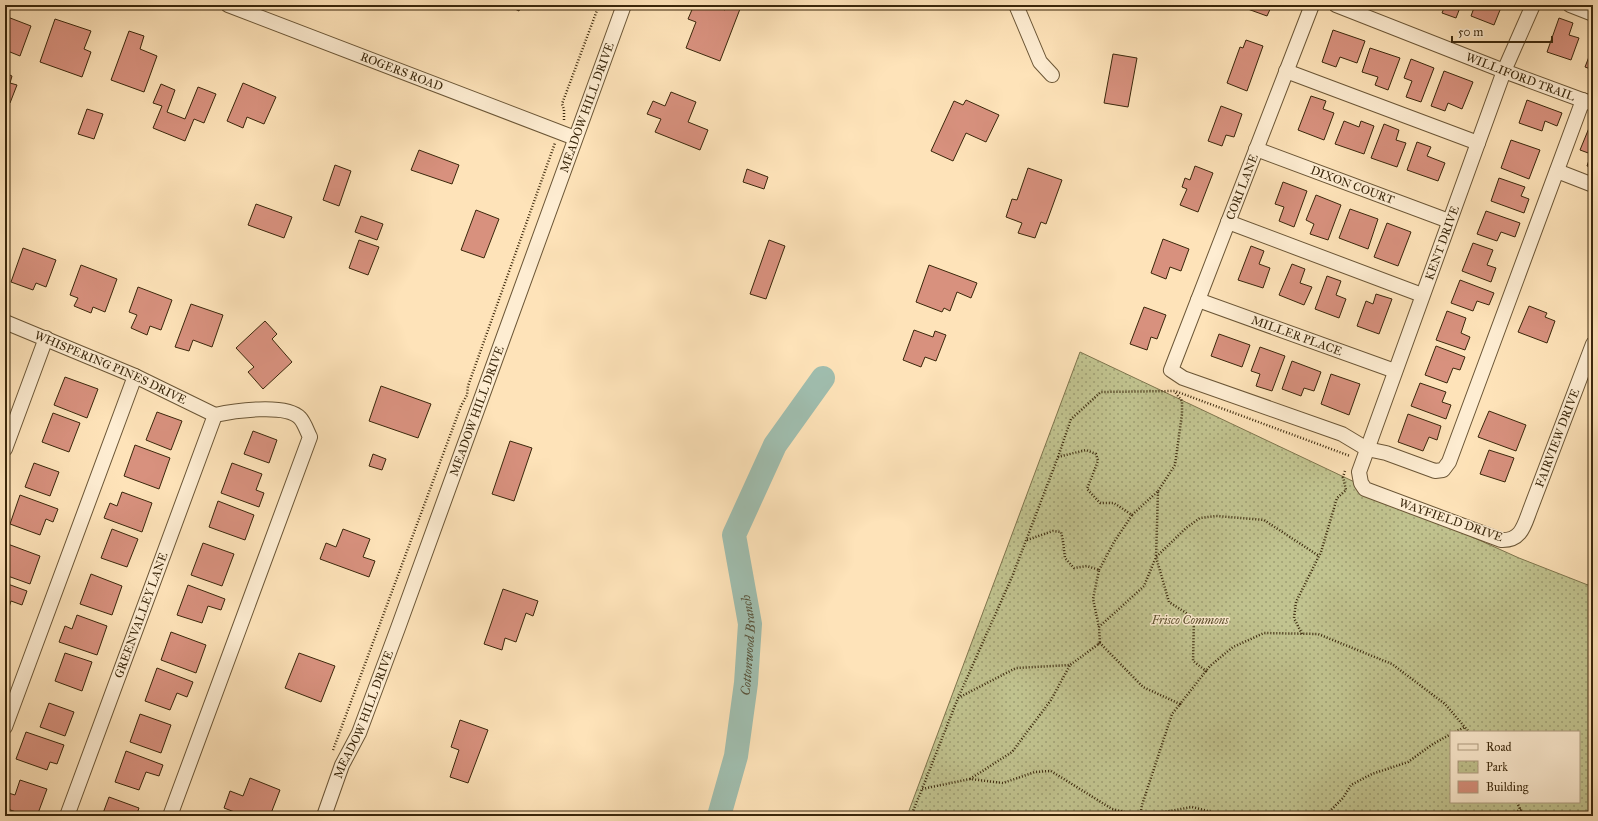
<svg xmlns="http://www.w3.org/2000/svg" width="1598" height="821" font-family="'IM FELL Great Primer',serif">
<defs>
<pattern id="park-dots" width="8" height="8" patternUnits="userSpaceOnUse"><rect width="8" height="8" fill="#c1c38f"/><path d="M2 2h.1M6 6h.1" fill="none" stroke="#9e9e73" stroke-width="1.8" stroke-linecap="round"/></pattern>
</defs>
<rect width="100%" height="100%" fill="#fee3b9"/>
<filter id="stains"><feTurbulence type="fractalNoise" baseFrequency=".005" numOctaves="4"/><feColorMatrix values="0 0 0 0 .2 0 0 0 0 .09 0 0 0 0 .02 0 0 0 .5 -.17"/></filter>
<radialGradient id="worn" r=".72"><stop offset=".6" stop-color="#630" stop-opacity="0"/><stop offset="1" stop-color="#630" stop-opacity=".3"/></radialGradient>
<path fill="url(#park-dots)" stroke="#7e754d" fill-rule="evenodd" d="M1080,352L1439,522L1519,558L1593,587V816H907ZM1451,732H1579V802H1451Z"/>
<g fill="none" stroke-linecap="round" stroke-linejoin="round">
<path stroke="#a0beaf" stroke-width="24" id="s1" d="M719,816L736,756L746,683L750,624L734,535L775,445L823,378"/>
</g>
<path fill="#d8917e" stroke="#3a270b" d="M5,5H8L5,14Z
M507,5H521L519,11Z
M694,5H713L725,10L727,5H728L740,9L720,61L686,48L696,22L688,19Z
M1246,5H1272L1267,16L1245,8Z
M1436,5H1461L1456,18L1442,13L1444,8Z
M1475,5H1502L1494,25L1471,16Z
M5,16L31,26L20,56L5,50Z
M1559,18L1573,23L1569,35L1579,38L1571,60L1547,52Z
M55,19L91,31L84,49L91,52L82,77L40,62Z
M1333,30L1365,41L1357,63L1340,57L1336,67L1322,62Z
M129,31L144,36L140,49L157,56L144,92L111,80Z
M1246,40L1263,46L1247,91L1227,83L1240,47L1243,48Z
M1370,48L1400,58L1388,90L1375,85L1378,77L1362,72Z
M1592,49H1593V70L1585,67Z
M1113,54L1137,58L1128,107L1104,103Z
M1411,59L1434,68L1421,102L1406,97L1412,81L1404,78Z
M1444,71L1473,82L1462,109L1448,103L1445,111L1431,106Z
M5,73L12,76L10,83L17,85L10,103L5,101Z
M243,83L276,97L264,124L247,117L243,128L227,121Z
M161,84L175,90L167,112L185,119L198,87L216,94L204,123L194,119L185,141L153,128L162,106L153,103Z
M671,92L696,102L688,122L708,130L700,150L655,132L661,119L647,114L653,101L665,106Z
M1311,96L1326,101L1323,109L1334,113L1324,140L1298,130Z
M966,100L999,115L986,142L966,133L953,161L931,151L954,101L963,105Z
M1527,100L1562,113L1557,126L1545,121L1542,131L1519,123Z
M1221,106L1242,114L1234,137L1226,135L1222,146L1208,141Z
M87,109L103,114L94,139L78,134Z
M1344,121L1359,127L1361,121L1374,126L1364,154L1335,144Z
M1384,124L1399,130L1396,140L1406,143L1397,167L1371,158Z
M1589,128L1593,130V168L1587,166L1591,154L1580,150Z
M1511,140L1540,150L1529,179L1501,168Z
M1417,142L1431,147L1427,156L1445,163L1438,181L1407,170Z
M419,150L459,165L452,184L411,170Z
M335,165L351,171L339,206L323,200Z
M1195,166L1213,173L1198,212L1180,205L1187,189L1182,187L1185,178L1190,180Z
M1028,168L1062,180L1046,224L1041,222L1035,238L1018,233L1022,223L1006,217L1012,199L1017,200Z
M747,169L768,177L764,189L743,182Z
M1499,178L1525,187L1521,196L1529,199L1524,213L1491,201Z
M1283,182L1307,191L1294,227L1279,221L1284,207L1275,204Z
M1316,195L1341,205L1328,240L1310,234L1314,224L1306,220Z
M256,204L292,217L284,238L248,225Z
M1350,209L1378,219L1368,249L1339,238Z
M476,210L499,219L484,258L461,250Z
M1486,211L1520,223L1515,237L1501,232L1497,241L1477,234Z
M361,216L383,224L377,240L355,232Z
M1387,223L1411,232L1398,266L1374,257Z
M1163,239L1189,249L1181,271L1170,267L1166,279L1151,273Z
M359,240L379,247L368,275L349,268Z
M769,240L785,246L766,299L750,294Z
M1473,243L1493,250L1487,265L1496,268L1491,282L1462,271Z
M1251,246L1264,251L1259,264L1270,268L1263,288L1238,280Z
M23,248L56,260L46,287L36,283L33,290L11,282Z
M1292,264L1305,269L1300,283L1312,287L1304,305L1279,295Z
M81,265L117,279L105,312L93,307L91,313L74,306L78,298L70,295Z
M929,265L977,283L971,298L957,292L950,311L944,308L942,312L916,302Z
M1327,276L1341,281L1336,295L1346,299L1339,318L1315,309Z
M1460,280L1494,293L1489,305L1477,301L1473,311L1451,303Z
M138,287L172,300L161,330L150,326L147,335L131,328L137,315L129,312Z
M1376,294L1392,299L1379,334L1357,326L1366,301L1373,304Z
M191,304L223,315L212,347L193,340L189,351L175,347Z
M1529,306L1547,313L1545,317L1555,321L1547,343L1518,332Z
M1144,307L1166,315L1157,339L1151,337L1147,350L1130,344Z
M1447,311L1466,318L1461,333L1470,337L1465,350L1436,340Z
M265,321L277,334L272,339L292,362L263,389L248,372L254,367L236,348Z
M914,330L933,337L935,331L946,335L936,361L925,357L921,367L903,360Z
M1219,334L1250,345L1242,367L1211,356Z
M1436,346L1465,357L1460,370L1453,368L1447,383L1425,375Z
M1260,347L1285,356L1272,391L1256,386L1260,374L1251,371Z
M1292,361L1321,372L1314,391L1304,388L1301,396L1282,389Z
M1331,374L1360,384L1349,415L1321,404Z
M65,377L98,389L87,418L54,405Z
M1420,383L1446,392L1442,402L1451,405L1446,419L1411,406Z
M381,386L431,404L418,438L369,421Z
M1489,411L1526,425L1516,451L1478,437Z
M157,412L182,421L171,450L146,440Z
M53,413L80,423L69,452L42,442Z
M1408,414L1441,426L1437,440L1429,437L1423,451L1398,442Z
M253,431L277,440L269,463L244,454Z
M510,441L532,448L514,501L492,494Z
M135,445L170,458L159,489L124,476Z
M1489,450L1514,458L1505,482L1480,474Z
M373,454L386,459L382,470L369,466Z
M34,463L59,472L50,496L25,487Z
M232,463L262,474L256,490L264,493L259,507L221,493Z
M122,492L152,503L142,532L104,518L110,503L117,506Z
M20,495L58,509L53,522L46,519L40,535L10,524Z
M218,501L254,515L245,540L209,527Z
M112,529L138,539L127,567L101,558Z
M343,529L370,539L363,557L375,561L369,577L320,559L326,543L336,547Z
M5,543L40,556L30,584L5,575Z
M203,543L234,554L222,586L191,575Z
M91,574L122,586L112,615L80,604Z
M5,583L27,591L22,605L11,601L6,617Z
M188,585L225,599L221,610L208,606L202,623L177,615Z
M503,589L538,601L533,616L526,613L516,642L505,638L502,650L484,644Z
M77,615L107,626L97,655L59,642L65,626L72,629Z
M171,632L206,645L196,673L161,660Z
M65,653L92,662L82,691L55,681Z
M299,653L335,666L321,702L285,688Z
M157,668L193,682L187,697L177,693L170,710L145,701Z
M49,703L74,712L65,736L40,727Z
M140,714L171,725L161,753L130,742Z
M460,720L488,730L468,783L450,777L459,750L451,747Z
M26,732L64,745L57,764L50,762L47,770L16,759Z
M126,751L163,765L159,776L146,772L139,790L115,782Z
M250,778L280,790L270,816H245L224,808L230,791L243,796Z
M20,780L47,789L37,816H27L5,808V792L15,795Z
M109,797L139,808L136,816H102Z"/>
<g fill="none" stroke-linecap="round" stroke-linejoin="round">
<defs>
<g id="minor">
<path id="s2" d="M228,5L575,138"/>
<path d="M1016,5L1040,62L1052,75"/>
<path d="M1312,5L1171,370L1183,378L1342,434L1367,449L1386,453L1435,471L1443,470L1449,462L1583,100"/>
<path id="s3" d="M1336,5L1504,71L1593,104"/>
<path id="s4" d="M1533,5L1504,71L1359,472L1361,483L1365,489L1501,540C1521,541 1524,526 1530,510L1593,344"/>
<path d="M1570,5L1593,14"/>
<path d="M1286,71L1478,143"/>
<path id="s5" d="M1256,149L1449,221"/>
<path d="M1557,171L1593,185"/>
<path d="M1228,222L1422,295"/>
<path id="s6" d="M1198,300L1395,371"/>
<path id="s7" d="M5,322L135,376L215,415"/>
<path d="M5,449L46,338"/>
<path d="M5,727L135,376"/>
<path id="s8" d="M67,816L215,415"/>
<path d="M170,816L310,437C307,431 304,422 300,418C286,403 233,411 215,415"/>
<path id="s9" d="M324,816L342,765L359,733L398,628L624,5"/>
</g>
</defs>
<use href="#minor" stroke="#6b5636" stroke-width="16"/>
<path stroke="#3a270b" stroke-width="2.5" stroke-dasharray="1 2" stroke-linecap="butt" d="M564,120V109L562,104L599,5
M1058,457L1071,419L1101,392L1175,391L1350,456
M1345,471L1343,477L1346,490
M1158,491L1175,465L1182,414V401L1175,392
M1027,540L1053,531L1061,532L1063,541L1065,558L1074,568L1087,566L1099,570L1093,599L1099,627
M1099,570L1114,542L1132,515
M1302,634L1294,618L1296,602L1321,552L1337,498L1346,490
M1098,644L1100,643L1099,627L1144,586L1156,557L1186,528L1200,518L1216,516L1264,520L1319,556
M1205,672L1210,666L1233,647L1264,633L1318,634L1392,664L1445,704L1469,732
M958,698L1016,668L1070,665L1100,643L1143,687L1180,704L1206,671L1193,661L1194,618L1169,602L1156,557L1158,491L1132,515L1114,503H1100L1087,489L1098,461L1096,454L1086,450L1058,457L1012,577L958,698L922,789L970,779L1003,783L1035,772L1051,771L1112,809L1139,816
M1455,732L1465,727
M333,750L461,406L467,395L468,386L555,143
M970,779L1012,752L1051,700L1070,665
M1517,802L1523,816
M911,816L922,789
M1140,816L1142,805L1172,714L1181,703
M1142,816L1192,807L1227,816
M1325,816L1343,798L1351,785L1372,774L1408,762L1433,744L1451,734
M1510,816L1521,809"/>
<use href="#minor" stroke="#feedd2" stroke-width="14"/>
</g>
<g text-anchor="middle" stroke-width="3" stroke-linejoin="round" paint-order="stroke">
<g font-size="12" fill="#3a270b" stroke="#feedd2">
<text dy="4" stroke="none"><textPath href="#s2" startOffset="186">ROGERS ROAD</textPath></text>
<text dy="4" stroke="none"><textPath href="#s3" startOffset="198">WILLIFORD TRAIL</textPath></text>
<text dy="4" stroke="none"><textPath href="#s9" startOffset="756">MEADOW HILL DRIVE</textPath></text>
<text dy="4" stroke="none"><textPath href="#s5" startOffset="103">DIXON COURT</textPath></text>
<text transform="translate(1242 187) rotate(-69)" y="4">CORI LANE</text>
<text transform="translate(1442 243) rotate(-70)" y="4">KENT DRIVE</text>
<text dy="4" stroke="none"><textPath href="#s6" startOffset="105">MILLER PLACE</textPath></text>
<text dy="4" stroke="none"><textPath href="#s7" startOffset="115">WHISPERING PINES DRIVE</textPath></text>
<text dy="4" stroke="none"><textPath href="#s9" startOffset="433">MEADOW HILL DRIVE</textPath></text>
<text dy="4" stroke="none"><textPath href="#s4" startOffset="785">FAIRVIEW DRIVE</textPath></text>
<text transform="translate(1451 520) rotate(19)" y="4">WAYFIELD DRIVE</text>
<text dy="4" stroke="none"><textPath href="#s8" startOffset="214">GREENVALLEY LANE</textPath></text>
<text dy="4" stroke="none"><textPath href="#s9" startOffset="109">MEADOW HILL DRIVE</textPath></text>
</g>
<g font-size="12" font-style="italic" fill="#5c4e2c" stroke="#feedd2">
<text x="1190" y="624">Frisco Commons</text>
</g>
<g font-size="13" font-style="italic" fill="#59543c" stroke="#feedd2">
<text dy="5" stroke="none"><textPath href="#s1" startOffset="174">Cottonwood Branch</textPath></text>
</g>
</g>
<rect width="1598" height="821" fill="none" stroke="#fee3b9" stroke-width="20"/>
<rect x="6" y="6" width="1586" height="809" fill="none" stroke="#3a270b" stroke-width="2"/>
<rect x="10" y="10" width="1578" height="801" fill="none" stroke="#3a270b"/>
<rect x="1450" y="731" width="130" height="72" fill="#feedd2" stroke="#b09e82"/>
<rect x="1458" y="744" width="20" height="6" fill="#feedd2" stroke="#b09e82"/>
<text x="1486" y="751" font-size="12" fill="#3a270b">Road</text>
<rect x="1458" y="761" width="20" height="12" fill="url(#park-dots)" stroke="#b09e82"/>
<text x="1486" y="771" font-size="12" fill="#3a270b">Park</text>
<rect x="1458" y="781" width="20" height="12" fill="#d8917e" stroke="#b09e82"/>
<text x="1486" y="791" font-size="12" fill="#3a270b">Building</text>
<path d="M1452 36v6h100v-6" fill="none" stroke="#3a270b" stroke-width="2"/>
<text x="1458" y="36" font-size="12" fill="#3a270b" stroke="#feedd2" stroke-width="3" paint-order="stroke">50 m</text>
<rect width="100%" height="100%" filter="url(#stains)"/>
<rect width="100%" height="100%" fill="url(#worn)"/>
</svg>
